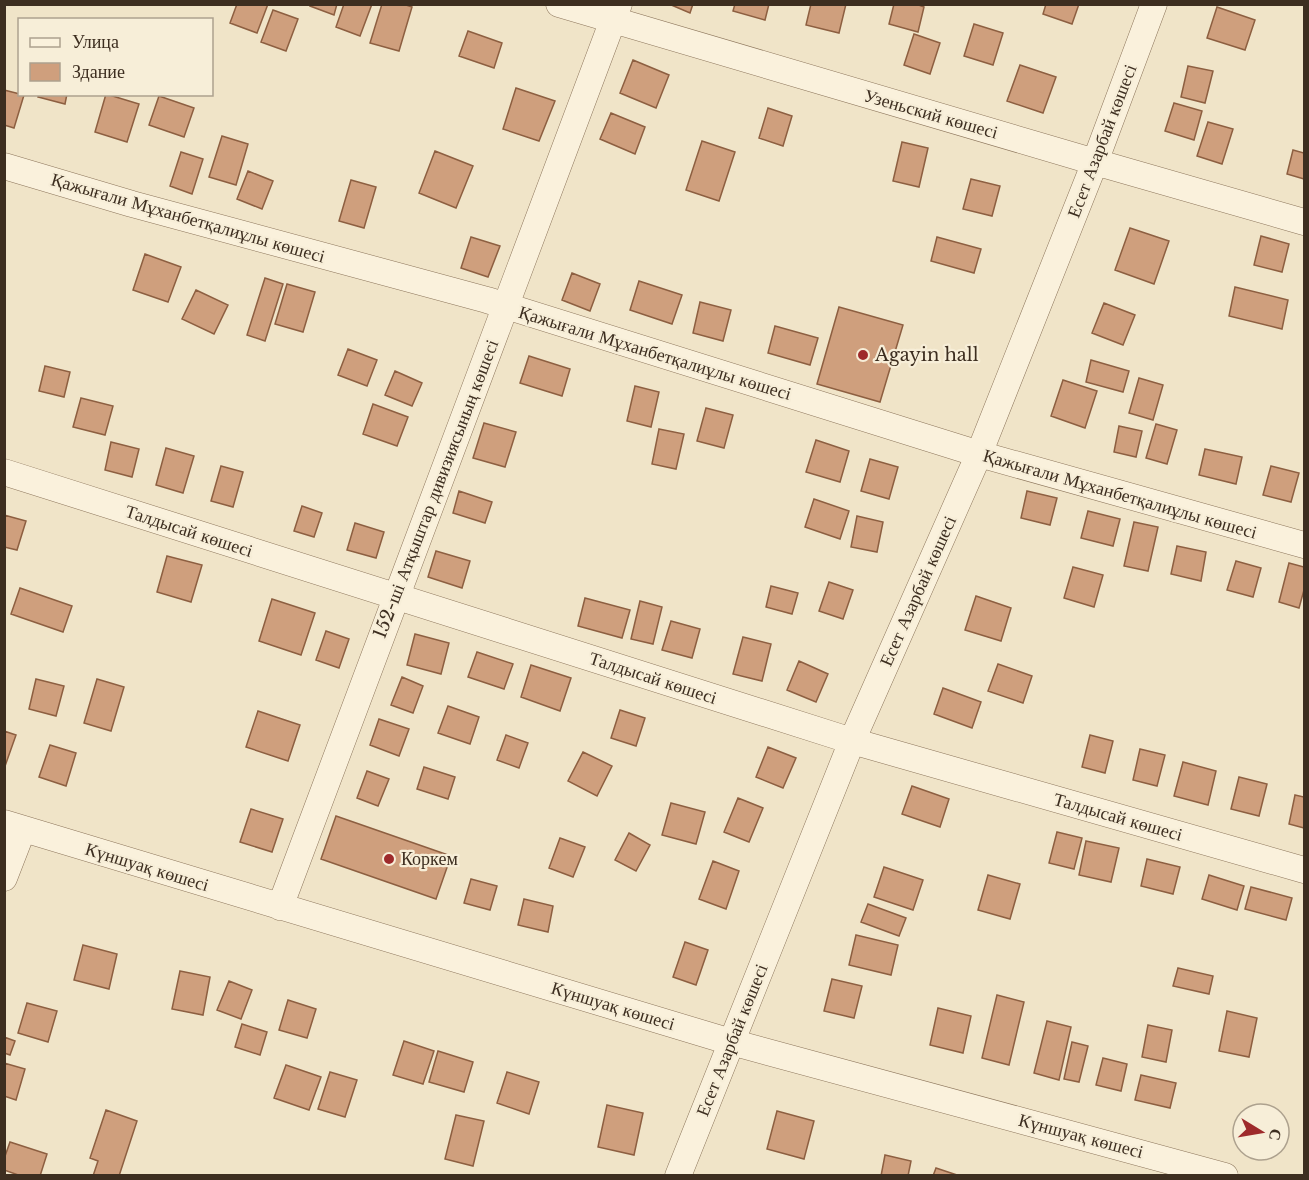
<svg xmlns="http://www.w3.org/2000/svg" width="1309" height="1180" font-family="'Libre Baskerville',serif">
<rect width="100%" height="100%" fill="#f0e4c8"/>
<path fill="#cf9f7d" stroke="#8d5f41" stroke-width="1.5" d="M237,4H268L257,33L230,23Z
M311,4H337L334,15L310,6Z
M344,4H372L360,36L336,27Z
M382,4H403L412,7L399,51L370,43Z
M669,4H693L690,13Z
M735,4H769L765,20L733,11Z
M811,4H846L839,33L806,25Z
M894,4H916L924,7L918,32L889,24Z
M1046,4H1079L1072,24L1043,14Z
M1217,7L1255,20L1245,50L1207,38Z
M273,10L298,19L286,51L261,42Z
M974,24L1003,33L993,65L964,56Z
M468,31L502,43L494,68L459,56Z
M914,34L940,43L930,74L904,65Z
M633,60L669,75L656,108L620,93Z
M1020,65L1056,77L1043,113L1007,101Z
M1188,66L1213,71L1205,103L1181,97Z
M516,88L555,101L539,141L503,129Z
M4,90L24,95L14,128L4,125Z
M39,94H67L65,104L38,97Z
M106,94L139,104L127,142L95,132Z
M159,96L194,108L184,137L149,125Z
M1174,103L1202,111L1194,140L1165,131Z
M768,108L792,116L783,146L759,138Z
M611,113L645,127L635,154L600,139Z
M1208,122L1233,129L1222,164L1197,156Z
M222,136L248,144L236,185L209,177Z
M702,141L735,152L719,201L686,190Z
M902,142L928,148L919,187L893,181Z
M1293,150L1304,153V179L1287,174Z
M435,151L473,166L456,208L419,193Z
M181,152L203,159L192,194L170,186Z
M248,171L273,181L262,209L237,199Z
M971,179L1000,186L992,216L963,209Z
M351,180L376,187L364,228L339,221Z
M1130,228L1169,241L1154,284L1115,270Z
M1261,236L1289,244L1282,272L1254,265Z
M471,237L500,246L488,277L461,268Z
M937,237L981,249L974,273L931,261Z
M145,254L181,267L168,302L133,290Z
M572,273L600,284L590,311L562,300Z
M265,278L283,284L265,341L247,335Z
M639,281L682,295L672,324L630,310Z
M287,284L315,292L303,332L275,324Z
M1235,287L1288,300L1282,329L1229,316Z
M196,290L228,305L214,334L182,319Z
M700,302L731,310L723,341L693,333Z
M1104,303L1135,315L1123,345L1092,333Z
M839,307L903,325L880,402L817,384Z
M775,326L818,338L810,365L768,353Z
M348,349L377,360L367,386L338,375Z
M529,356L570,369L562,396L520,383Z
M1091,360L1129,371L1123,392L1086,382Z
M45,366L70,372L64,397L39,391Z
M395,371L422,383L412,406L385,395Z
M1139,378L1163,385L1153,420L1129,413Z
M1063,380L1097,391L1085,428L1051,416Z
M635,386L659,392L651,427L627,421Z
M81,398L113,406L105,435L73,427Z
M373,404L408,417L397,446L363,434Z
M706,408L733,415L724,448L697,441Z
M484,423L516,432L505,467L473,458Z
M1156,424L1177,430L1167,464L1146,458Z
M1119,426L1142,431L1136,457L1114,452Z
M659,429L684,434L676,469L652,464Z
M816,440L849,451L840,482L806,472Z
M111,442L139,449L132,477L105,470Z
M166,448L194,456L183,493L156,485Z
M1205,449L1242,457L1236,484L1199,475Z
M870,459L898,467L889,499L861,491Z
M221,466L243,472L233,507L211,501Z
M1271,466L1299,473L1291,502L1263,495Z
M459,491L492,502L485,523L453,513Z
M1027,491L1057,498L1050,525L1021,518Z
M814,499L849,511L840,539L805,527Z
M302,506L322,513L314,537L294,531Z
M1088,511L1120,519L1113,546L1081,538Z
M4,515L26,521L17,550L4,547Z
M857,516L883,522L877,552L851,547Z
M1134,522L1158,527L1148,571L1124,566Z
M355,523L384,532L376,558L347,550Z
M1177,546L1206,552L1201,581L1171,574Z
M436,551L470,561L462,588L428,577Z
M167,556L202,565L191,602L157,592Z
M1236,561L1261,568L1253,597L1227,590Z
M1289,563L1304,567V590L1299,608L1279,602Z
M1073,567L1103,575L1094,607L1064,598Z
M829,582L853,590L843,619L819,611Z
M771,586L798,593L792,614L766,607Z
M20,588L72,606L63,632L11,614Z
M976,596L1011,608L1001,641L965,630Z
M585,598L630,610L622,638L578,626Z
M272,599L315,613L301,655L259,641Z
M640,601L662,607L653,644L631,639Z
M671,621L700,629L692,658L662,650Z
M326,631L349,639L339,668L316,660Z
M415,634L449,643L441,674L407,665Z
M743,637L771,644L762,681L733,674Z
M477,652L513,664L504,689L468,677Z
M799,661L828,674L816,702L787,690Z
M998,664L1032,676L1023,703L988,691Z
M531,665L571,678L560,711L521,697Z
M402,677L423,686L413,713L391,705Z
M36,679L64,686L56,716L29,709Z
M97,679L124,687L111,731L84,723Z
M943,688L981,702L972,728L934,714Z
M448,706L479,717L470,744L438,733Z
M620,710L645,718L636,746L611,738Z
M258,711L300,725L288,761L246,747Z
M379,719L409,729L399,756L370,745Z
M4,731L16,735L4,769Z
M506,735L528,743L519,768L497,760Z
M1090,735L1113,741L1105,773L1082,767Z
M50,745L76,753L66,786L39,777Z
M768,747L796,758L783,788L756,777Z
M1140,749L1165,755L1157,786L1133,780Z
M583,752L612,766L597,796L568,781Z
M1183,762L1216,771L1208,805L1174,796Z
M424,767L455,777L448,799L417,789Z
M367,771L389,779L378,806L357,798Z
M1239,777L1267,784L1259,816L1231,809Z
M912,786L949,799L940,827L902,814Z
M1295,795L1304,797V828L1289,824Z
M738,798L763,808L749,842L724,832Z
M671,803L705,812L696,844L662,835Z
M251,809L283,819L272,852L240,842Z
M336,816L451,856L436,899L321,859Z
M1057,832L1082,838L1074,869L1049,863Z
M629,833L650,845L636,871L615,860Z
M560,838L585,847L573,877L549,868Z
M1086,841L1119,848L1111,882L1079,875Z
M1147,859L1180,867L1173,894L1141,886Z
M713,861L739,871L726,909L699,899Z
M884,867L923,880L913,910L874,897Z
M988,875L1020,884L1010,919L978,910Z
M1209,875L1244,886L1237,910L1202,899Z
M471,879L497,886L490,910L464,903Z
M1251,887L1292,898L1286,920L1245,909Z
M524,899L553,906L548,932L518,925Z
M868,904L906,918L899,936L861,922Z
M856,935L898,945L891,975L849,965Z
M685,942L708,950L696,985L673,977Z
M83,945L117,954L109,989L74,980Z
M1178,968L1213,976L1209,994L1173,986Z
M180,971L210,977L203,1015L172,1009Z
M832,979L862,986L854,1018L824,1011Z
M229,981L252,990L241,1019L217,1010Z
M997,995L1024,1002L1009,1065L982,1058Z
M288,1000L316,1009L307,1038L279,1030Z
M27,1003L57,1011L48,1042L18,1033Z
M938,1008L971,1016L963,1053L930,1045Z
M1227,1011L1257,1018L1249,1057L1219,1051Z
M1047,1021L1071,1027L1059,1080L1034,1073Z
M242,1024L267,1032L260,1055L235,1047Z
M1148,1025L1172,1030L1166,1062L1142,1057Z
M4,1037L15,1041L10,1055L4,1053Z
M404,1041L434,1051L423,1084L393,1075Z
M1072,1042L1088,1046L1079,1082L1064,1079Z
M438,1051L473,1062L464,1092L429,1082Z
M1103,1058L1127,1064L1121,1091L1096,1085Z
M4,1063L25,1069L16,1100L4,1096Z
M286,1065L321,1077L309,1110L274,1098Z
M330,1072L357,1080L345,1117L318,1109Z
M507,1072L539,1082L529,1114L497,1103Z
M1141,1075L1176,1083L1170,1108L1135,1100Z
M607,1105L643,1113L634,1155L598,1147Z
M106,1110L137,1121L119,1176H93L98,1161L90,1158Z
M777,1111L814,1121L804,1159L767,1149Z
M456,1115L484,1121L473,1166L445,1159Z
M10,1142L47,1154L40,1176H21L4,1170V1159Z
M885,1155L911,1161L908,1176H881Z
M936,1168L960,1176H933Z"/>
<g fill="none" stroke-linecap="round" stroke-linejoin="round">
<defs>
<path id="minor" d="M559,4L1095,162L1304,222
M4,166L132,204L487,300L979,454L1304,545
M4,472L852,741L1304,870
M4,823L731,1042L1225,1176
M4,878L23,829
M280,907L619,4
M678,1176L852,741L979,454L1095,162L1154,4"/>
</defs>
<use href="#minor" stroke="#8d765c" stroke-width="27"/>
<use href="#minor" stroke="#faf1dc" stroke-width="26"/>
</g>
<g fill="#9e2a2b" stroke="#f7eed8" stroke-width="2">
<circle cx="863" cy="355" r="6"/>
<circle cx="389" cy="859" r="6"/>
</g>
<g text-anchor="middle" stroke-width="4.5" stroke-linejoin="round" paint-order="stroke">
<g font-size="18" fill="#3d2e20" stroke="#f7eed8">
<text transform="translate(931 114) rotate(16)" y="6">Узеньский көшесі</text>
<text transform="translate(1102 141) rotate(-69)" y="6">Есет Азарбай көшесі</text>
<text transform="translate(188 218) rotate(16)" y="6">Қажығали Мұханбетқалиұлы көшесі</text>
<text transform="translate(655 353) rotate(17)" y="6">Қажығали Мұханбетқалиұлы көшесі</text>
<text transform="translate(436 489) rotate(-69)" y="6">152-ші Атқыштар дивизиясының көшесі</text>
<text transform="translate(1120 494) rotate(16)" y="6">Қажығали Мұханбетқалиұлы көшесі</text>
<text transform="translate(189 531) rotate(18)" y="6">Талдысай көшесі</text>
<text transform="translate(918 591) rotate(-66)" y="6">Есет Азарбай көшесі</text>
<text transform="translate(653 678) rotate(18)" y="6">Талдысай көшесі</text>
<text transform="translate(1118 817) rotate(16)" y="6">Талдысай көшесі</text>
<text transform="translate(147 867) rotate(17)" y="6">Күншуақ көшесі</text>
<text transform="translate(613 1006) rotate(17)" y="6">Күншуақ көшесі</text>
<text transform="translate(732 1040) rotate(-68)" y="6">Есет Азарбай көшесі</text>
<text transform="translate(1081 1136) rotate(15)" y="6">Күншуақ көшесі</text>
</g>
<g font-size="18" fill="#3d2e20" stroke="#f7eed8" text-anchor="start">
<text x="875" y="361">Agayin hall</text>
<text x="401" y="865">Коркем</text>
</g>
</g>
<rect width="1309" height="1180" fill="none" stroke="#3d2e20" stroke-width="12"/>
<rect x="18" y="18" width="195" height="78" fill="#f7eed8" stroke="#ada18e" stroke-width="1.5"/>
<rect x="30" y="38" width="30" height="9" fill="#faf1dc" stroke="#ada18e" stroke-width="1.5"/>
<text x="72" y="48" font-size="18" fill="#3d2e20">Улица</text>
<rect x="30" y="63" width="30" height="18" fill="#cf9f7d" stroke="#ada18e" stroke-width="1.5"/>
<text x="72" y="78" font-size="18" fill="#3d2e20">Здание</text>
<g transform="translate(1261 1132) rotate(101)"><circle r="28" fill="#f7eed8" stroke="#ada18e" stroke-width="1.5"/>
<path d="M0-4.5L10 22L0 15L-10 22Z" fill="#9e2a2b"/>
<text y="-9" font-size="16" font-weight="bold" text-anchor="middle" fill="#3d2e20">С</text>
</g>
</svg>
